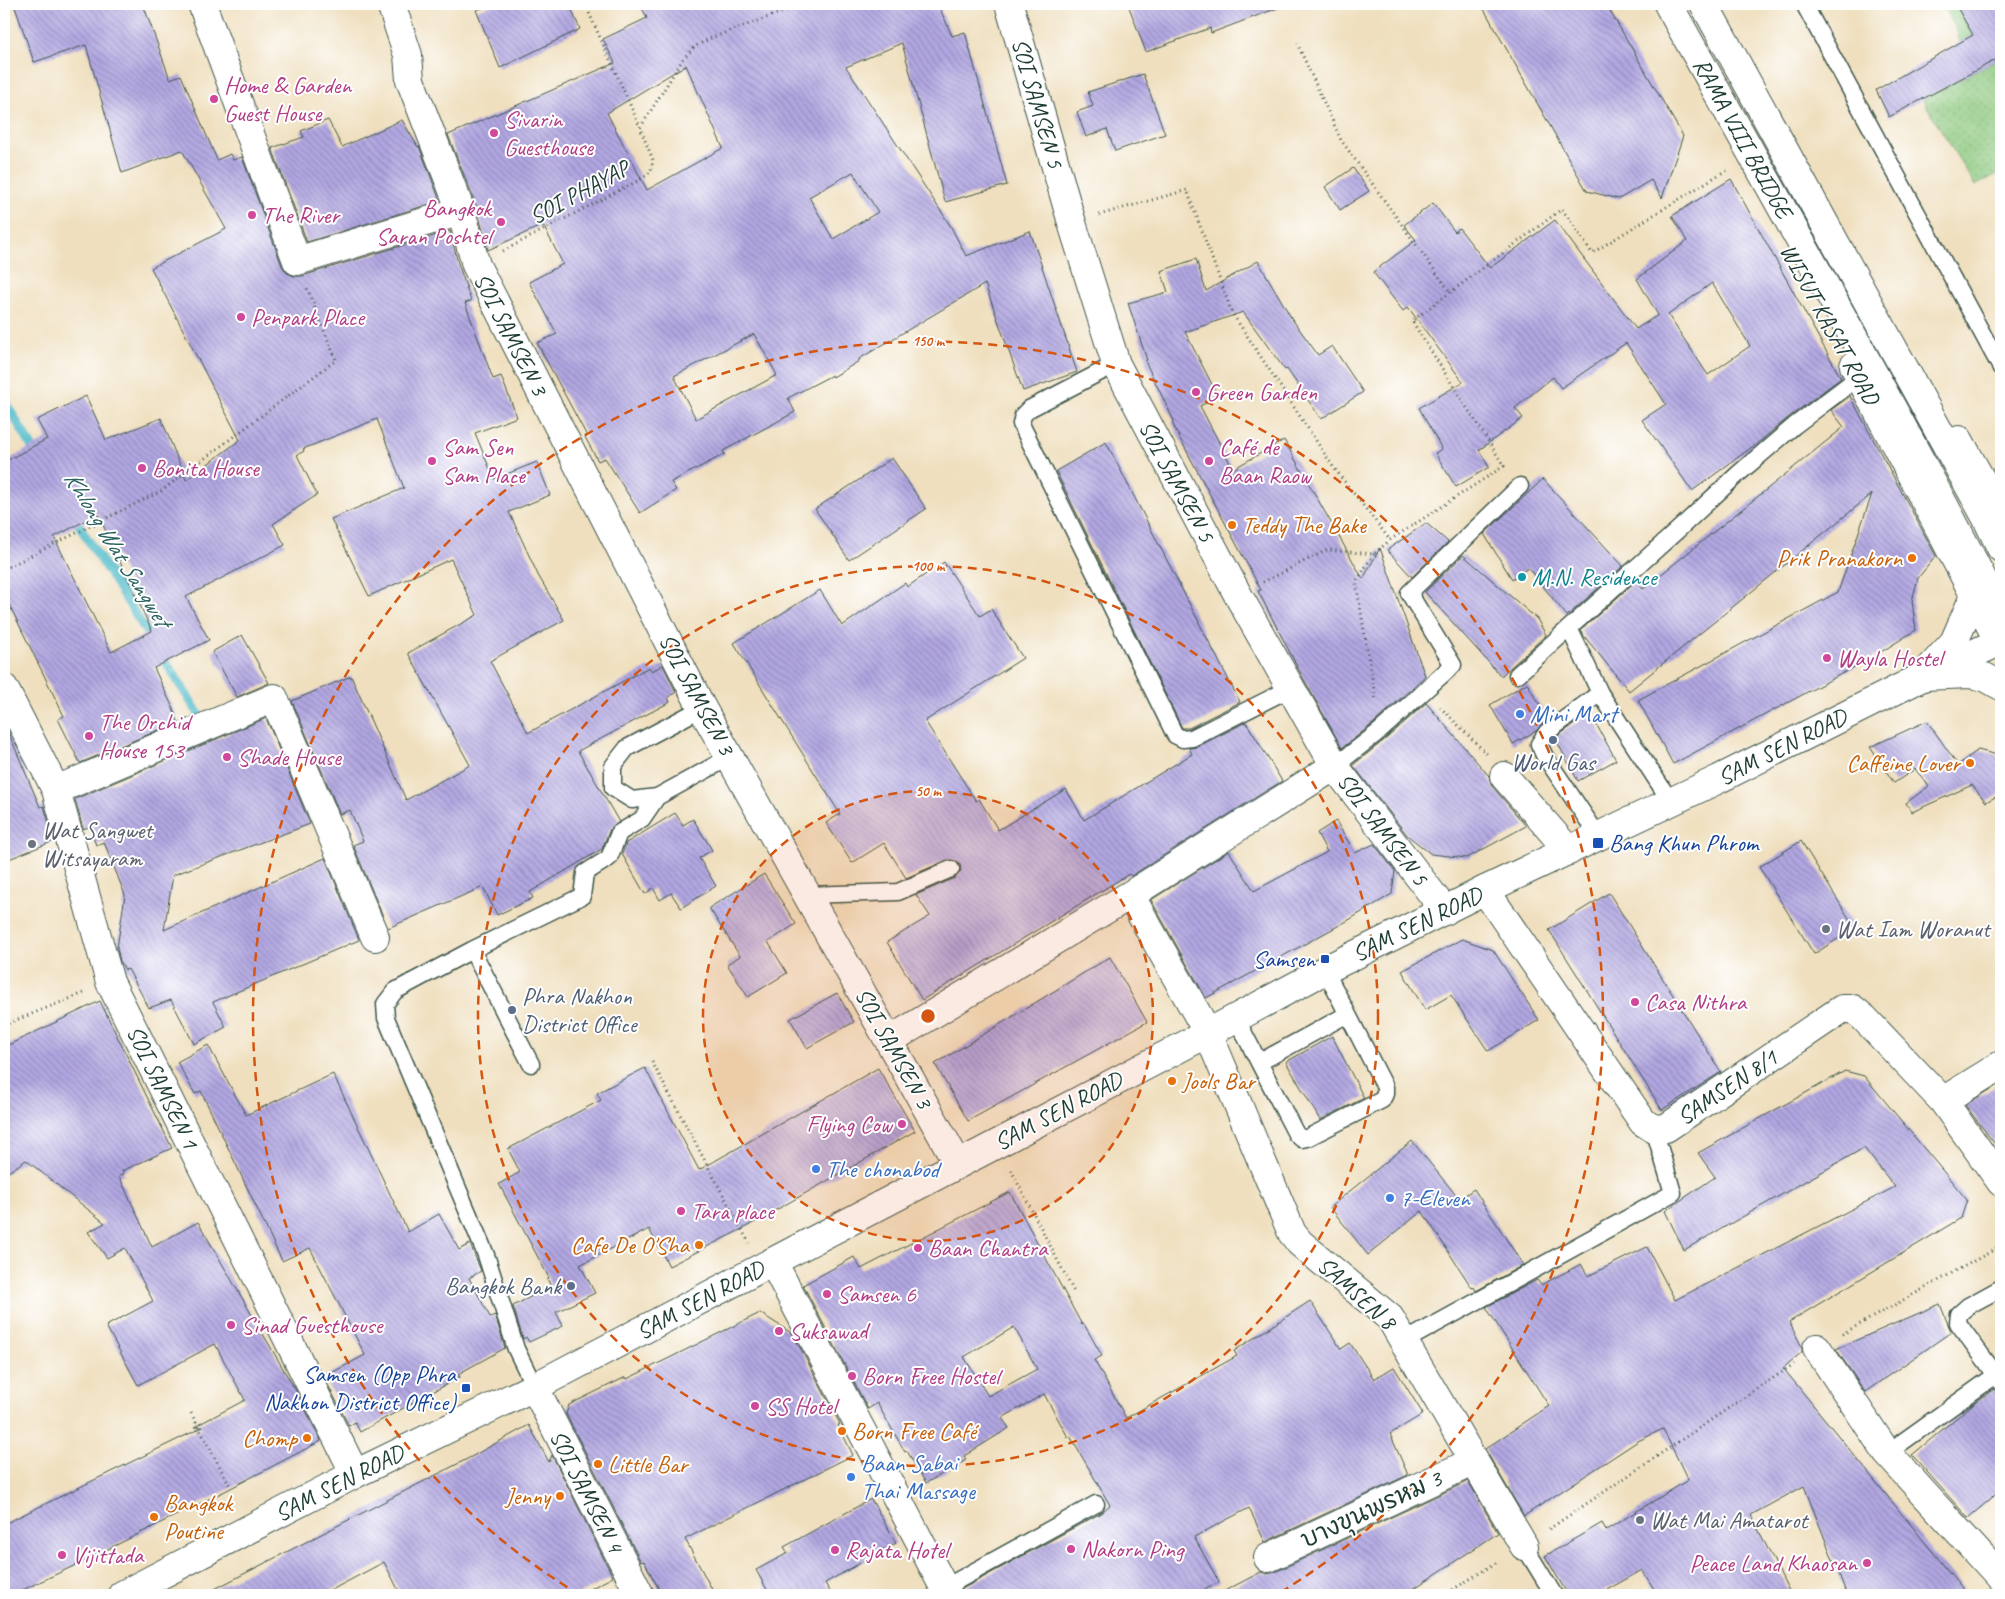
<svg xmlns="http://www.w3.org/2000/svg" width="2005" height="1599" font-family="Caveat,'Playpen Sans Thai',sans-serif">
<defs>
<pattern id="grass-dots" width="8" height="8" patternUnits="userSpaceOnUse" patternTransform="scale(1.25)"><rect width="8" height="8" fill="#8cc87d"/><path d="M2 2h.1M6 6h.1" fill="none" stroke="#72a467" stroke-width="1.8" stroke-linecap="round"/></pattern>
<pattern id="building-back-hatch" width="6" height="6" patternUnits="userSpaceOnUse" patternTransform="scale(1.25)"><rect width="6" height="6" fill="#b2a7e2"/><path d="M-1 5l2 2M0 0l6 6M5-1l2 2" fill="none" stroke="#9089b8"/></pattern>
</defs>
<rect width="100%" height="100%" fill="#fff"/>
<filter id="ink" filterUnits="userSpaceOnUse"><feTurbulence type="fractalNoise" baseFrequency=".02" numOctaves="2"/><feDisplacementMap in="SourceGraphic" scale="10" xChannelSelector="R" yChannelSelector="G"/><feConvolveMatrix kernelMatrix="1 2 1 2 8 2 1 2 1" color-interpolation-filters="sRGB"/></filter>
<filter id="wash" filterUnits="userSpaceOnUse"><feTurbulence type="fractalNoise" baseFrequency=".0096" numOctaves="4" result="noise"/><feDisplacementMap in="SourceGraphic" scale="20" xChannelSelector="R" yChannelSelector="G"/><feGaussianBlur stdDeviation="1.12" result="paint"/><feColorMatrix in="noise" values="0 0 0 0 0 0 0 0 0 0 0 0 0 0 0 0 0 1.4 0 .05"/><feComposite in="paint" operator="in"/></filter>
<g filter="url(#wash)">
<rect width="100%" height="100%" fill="#efdfbe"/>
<path fill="url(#grass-dots)" stroke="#568258" d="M1943,4H1955L1973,35L1960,42L1956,29Z
M2001,57V172L1975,186L1923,100Z"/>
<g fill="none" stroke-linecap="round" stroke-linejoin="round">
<path stroke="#4cb9c7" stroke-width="9" d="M4,400L38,457
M73,516L153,642
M160,653L200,716"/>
</g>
<g id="blocks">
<path fill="url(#building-back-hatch)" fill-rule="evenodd" d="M14,4H143L170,79L181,75L217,160L230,154L233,160L242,157L282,266L287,273L294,276H302L450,231L458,263L471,301L465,303L493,379L501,376L517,417L475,433L494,479L537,462L550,495L509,512L538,575L564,620L490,661L528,733L649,667L652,671L663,665L676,692L668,698L670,702L578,751L619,822L610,829L602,849L530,892L533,898L497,915L483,887L388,928L353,845L363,841L350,810L340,814L292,701L351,676L406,800L470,765L408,653L477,615L451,559L369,596L331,519L404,488L377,419L303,449L304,451L297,455L317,495L273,524L285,545L186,597L209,640L154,668L173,708L178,722L80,763L58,719L64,716L4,594V462L47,439L37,420L86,396L106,440L161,418L186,480L240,440L151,268L226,229L182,150L122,173L86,45L34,62ZM98,514L152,631L111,652L54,537Z
M495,4H569L580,29L500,68L476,10Z
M640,4H938L952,36L965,32L1007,185L945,202L902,43L846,67L950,225L966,256L1030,231L1077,372L1023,391L985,284L859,359V361L833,377L832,375L788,398L795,412L723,451L725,454L671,482L676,490L640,513L605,458L598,461L585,437L587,436L537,343L557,334L529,282L563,264L543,225L488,250L476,205L448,135L615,63L603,39L647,18ZM686,65L723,148L647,190L607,113ZM853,172L878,212L833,239L809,197ZM754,334L777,375L696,419L674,376Z
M1128,4H1282L1283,6L1211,33L1210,28L1146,52Z
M1481,4H1606L1683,136L1662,198L1651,180L1619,199L1587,191Z
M1955,4H2001V57L1889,117L1876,90L1973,35Z
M1143,74L1165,134L1115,151L1107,129L1086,137L1077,112L1093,106L1088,92Z
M328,120L342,147L402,120L418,147L419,146L440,201L307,242L272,148L304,137L301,131Z
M1353,168L1369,191L1340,210L1325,187Z
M1731,179L1841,378L1788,418L1759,442L1692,491L1642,420L1666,404L1626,343L1561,388L1553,377L1515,408L1523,418L1479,450L1489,467L1456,487L1435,453L1442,449L1419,408L1463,382L1408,307L1403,311L1373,272L1416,240L1404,225L1433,203L1455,232L1459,228L1490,268L1555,220L1636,329L1658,315L1637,279L1687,241L1672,216ZM1712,283L1750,346L1708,375L1668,315Z
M1196,259L1206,291L1258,261L1292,319L1318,355L1332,346L1363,392L1321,419L1287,369L1285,370L1243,312L1185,332L1218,396L1200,406L1233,469L1284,440L1363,579L1380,548L1425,676L1375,722L1342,748L1301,674L1258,591L1261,590L1177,433L1172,422L1174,421L1145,361L1147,360L1128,303L1168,292L1161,271Z
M1850,396L1936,556L1918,578L1912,601L1916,630L1873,657L1673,764L1638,700L1838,592L1872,494L1629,691L1584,636L1581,630L1636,581L1643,589L1844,427L1831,410Z
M1106,442L1240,702L1189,728H1182L1056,471Z
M892,458L926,509L849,560L815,509Z
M1543,479L1623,566L1567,616L1528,568L1512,579L1484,534Z
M1426,523L1448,542L1412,577L1387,550Z
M1463,555L1537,619L1546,635L1501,676L1425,592Z
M944,562L980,616L991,609L1023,658L925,721L976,801L979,799L998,830L1066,789L1084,820L1192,754L1189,748L1197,747L1246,722L1282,781L1131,876L1129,874L922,1000L887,942L930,916L916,895L955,878L961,871L960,865L957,861L947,860L906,878L884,843L852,863L826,823L840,814L734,643L820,590L842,626L905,583L907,587Z
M242,635L269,683L237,697L212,652Z
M1527,683L1548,719L1536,731L1513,744L1490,705Z
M1426,703L1489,776L1492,786L1526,826L1467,858L1431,854L1407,835L1353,765L1387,738Z
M1590,713L1616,760L1578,781L1555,738Z
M266,718L310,824L173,875L164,930L325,858L359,940L213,1002L226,1027L194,1044L171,1000L149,1008L128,969L125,970L120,961L117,948L125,895L104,842L96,845L89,827L83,829L75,799Z
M1927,721L1958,765L1978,750L2001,756V794L1986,802L1972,785L1912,812L1906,803L1929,786L1915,769L1894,783L1870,747Z
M4,722L40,807L44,806L54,841L4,861Z
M675,813L683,825L693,819L712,850L699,858L716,886L681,908L671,893L660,900L653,888L645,894L622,854L626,843Z
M1336,821L1355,853L1374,844L1395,871L1392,894L1347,921L1206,998L1151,900L1229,851L1254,891L1327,852L1317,833Z
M1801,841L1855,928L1814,954L1759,867Z
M764,874L796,924L768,942L787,973L748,997L727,964L740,956L709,908Z
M1609,893L1721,1072L1662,1110L1549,930Z
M1462,939L1493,950L1539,1020L1488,1051L1451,995L1425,1010L1402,971Z
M1110,957L1147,1022L968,1121L935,1064Z
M837,993L854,1022L807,1048L790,1019Z
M100,1001L172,1148L122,1171L124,1174L119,1176L152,1247L198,1222L296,1391L321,1441L227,1490L80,1563L12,1595H4V1524L203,1427H194L245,1400L215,1344L138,1385L106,1326L153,1301L125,1248L107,1258L88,1232L105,1223L26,1160L4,1175V1047Z
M1332,1036L1364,1098L1320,1120L1286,1062Z
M208,1045L246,1115L333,1074L408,1232L439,1214L459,1250L470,1244L481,1271L469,1278L490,1317L495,1315L505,1348L458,1374L460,1377L360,1432L355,1422L349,1426L324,1377L365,1355L310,1248L282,1261L201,1091L195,1094L177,1062Z
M645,1068L699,1170L878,1068L915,1131L746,1227L669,1266L649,1229L580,1265L595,1293L556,1312L563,1326L529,1342L526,1337L523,1339L513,1306L551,1286L547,1279L549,1278L499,1184L520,1172L508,1149L601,1100L597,1093Z
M1845,1071L1864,1076L1967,1200L1961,1218L1789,1322L1802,1347V1352L1783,1368L1968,1595H1847L1804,1486L1751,1515L1791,1595H1658L1642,1570L1598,1595H1568L1545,1556L1602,1523L1606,1530L1688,1480L1663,1429L1638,1441L1524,1516L1485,1449L1549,1406L1486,1307L1537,1280L1541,1285L1581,1264L1588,1276L1647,1247L1675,1300L1895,1187L1864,1148L1684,1250L1665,1211L1715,1177L1698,1153Z
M2001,1083V1152L1965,1105Z
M1412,1141L1459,1199L1474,1189L1523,1265L1476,1291L1474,1287L1472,1288L1422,1211L1368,1255L1330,1207Z
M1010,1192L1082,1325L1084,1324L1102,1356L1094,1360L1126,1418L1237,1356L1234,1351L1310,1301L1341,1349L1350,1343L1374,1379L1394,1367L1423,1414L1390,1434L1408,1475L1265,1542L1249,1508L1194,1537L1219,1582L1195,1595H964L962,1589L1101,1513L1110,1505L1070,1436L1068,1437L1044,1394L1002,1418L1009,1428L964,1456L966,1460L926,1483L907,1451L905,1452L877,1403L868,1409L803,1285L854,1257L861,1269ZM1014,1327L1037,1369L988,1396L964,1357Z
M1940,1304L1951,1332L1865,1392L1836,1349Z
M760,1313L793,1334L840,1424L838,1425L853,1455L685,1539L715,1595H662L644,1561L641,1562L566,1414L569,1405L589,1395L626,1377L627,1379Z
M1994,1389L2001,1392V1490L1968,1518L1912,1455L1973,1404Z
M529,1425L549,1462L552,1455L613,1577L578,1595H401L384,1562L322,1595H203L471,1457Z
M1468,1481L1498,1533L1404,1595H1217L1261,1572L1267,1574L1275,1572Z
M871,1499L896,1543L825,1583L832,1595H770L756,1570L788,1553L784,1547Z"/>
</g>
</g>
<g filter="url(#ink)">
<use href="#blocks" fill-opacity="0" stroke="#3e5549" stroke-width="1"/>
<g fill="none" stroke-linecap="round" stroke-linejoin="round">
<defs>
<path id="service" d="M1804,4L2001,368
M1116,364L1029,409L1023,415L1021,424L1175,735L1183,739L1192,738L1291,688
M1569,628L1600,693L1671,802
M1517,675L1680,528L1738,474L1794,426L1860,376
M702,708L627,748L613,766V788L632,800L657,797L730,757
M1335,766L1381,730L1453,665L1409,593L1520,486
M1599,837L1544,755L1539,744L1547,732L1600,693
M807,895L898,892L951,869
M472,950L531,1064
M1236,1018L1296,1134L1302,1139L1307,1138L1382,1100L1385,1094V1087L1325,970
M1260,1062L1346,1015
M2001,1288L1968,1306L1959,1314L1958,1323L2001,1382
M1405,1341L1673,1193L1654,1129
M534,1386L516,1349L486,1255L386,1018L385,1004L395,991L472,950L582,896L585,873L609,858L619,833L642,819L657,797
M1887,1453L1996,1375
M1524,1546L1554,1595
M944,1588L1096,1504"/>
<path id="minor" d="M202,4L297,261L461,211
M391,4L408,55L410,80L461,211L476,265L702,708L958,1164
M1009,4L1072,223L1116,364L1238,595L1336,768L1445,911
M4,688L56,790L110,982L355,1474
M1504,776L1569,851
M56,790L274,698L375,937
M1485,890L1643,1122L1654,1129L1666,1128L1842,1009H1853L1864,1018L1943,1101L2001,1182
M1130,895L1208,1033L1292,1233L1300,1243L1390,1318L1524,1546
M890,1040L1130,895L1335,766
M1943,1101L2001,1065
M773,1262L948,1595
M1817,1348L1887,1453L2001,1578
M534,1386L640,1595
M1268,1558L1474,1461"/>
<path id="tertiary" d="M1854,366L1999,642
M1959,440L2001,515
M1923,676L1954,642L1975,594
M1925,676L1969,674L1985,677L2001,686"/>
<path id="secondary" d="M1668,4C1781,207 1896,408 2001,615
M1704,4L1986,517L2001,548
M122,1595L355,1474L542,1383L1208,1033L1325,970L1485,890L1719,779L1914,681L2001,641"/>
</defs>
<use href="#service" stroke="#3e5549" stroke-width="19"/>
<use href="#minor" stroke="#3e5549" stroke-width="30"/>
<use href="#tertiary" stroke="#3e5549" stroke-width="30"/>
<use href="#secondary" stroke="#3e5549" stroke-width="30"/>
<path stroke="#3e5549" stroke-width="3" stroke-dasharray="1 4" stroke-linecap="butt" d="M585,4L640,127
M1297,43L1341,140L1450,292
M1099,215L1187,190L1232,313L1334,468L1390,540
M503,251L643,178L651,171L653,160L640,128L683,59L694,47L711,38L804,4
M1374,554L1356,582L1376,702
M4,569L161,491L336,360L307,288
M1263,582L1327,550L1374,554L1390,540L1504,466L1412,321L1562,209L1592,253L1728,169
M1440,707L1487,754
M4,1025L84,993
M652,1062L749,1243
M1011,1170L1075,1294
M1842,1334L2001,1246
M191,1413L231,1488
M1549,1529L1794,1364
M1444,1595L1499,1561"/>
<use href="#service" stroke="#fff" stroke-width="16"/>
<use href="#minor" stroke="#fff" stroke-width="28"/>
<use href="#tertiary" stroke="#fff" stroke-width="28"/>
<use href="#secondary" stroke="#fff" stroke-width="28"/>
</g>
</g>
<circle cx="928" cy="1016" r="225" fill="#d45610" fill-opacity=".12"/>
<g fill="none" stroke="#d45610" stroke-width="2.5" stroke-dasharray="9 6">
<circle cx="928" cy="1016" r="225"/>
<circle cx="928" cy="1016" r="450"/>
<path d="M580 1595A675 675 0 1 1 1276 1595"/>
</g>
<g fill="#d1479c" stroke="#fff" stroke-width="2">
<circle cx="214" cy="99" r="5"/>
<circle cx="494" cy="133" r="5"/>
<circle cx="252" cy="215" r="5"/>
<circle cx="501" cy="222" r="5"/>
<circle cx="241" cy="317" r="5"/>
<circle cx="1196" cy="392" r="5"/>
<circle cx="432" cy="461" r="5"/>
<circle cx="1209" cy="461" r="5"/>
<circle cx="142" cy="468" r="5"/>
<circle cx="1827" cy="658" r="5"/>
<circle cx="89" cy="736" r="5"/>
<circle cx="227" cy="757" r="5"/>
<circle cx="1635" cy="1002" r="5"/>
<circle cx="902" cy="1124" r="5"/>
<circle cx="681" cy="1211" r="5"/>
<circle cx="918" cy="1248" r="5"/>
<circle cx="827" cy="1294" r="5"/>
<circle cx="231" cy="1325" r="5"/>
<circle cx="779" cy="1331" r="5"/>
<circle cx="852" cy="1376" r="5"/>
<circle cx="755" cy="1406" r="5"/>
<circle cx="1071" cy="1549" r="5"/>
<circle cx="835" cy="1550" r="5"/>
<circle cx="62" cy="1555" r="5"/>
<circle cx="1867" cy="1563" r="5"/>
</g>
<g fill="#e8710a" stroke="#fff" stroke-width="2">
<circle cx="1232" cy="525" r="5"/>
<circle cx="1912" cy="558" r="5"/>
<circle cx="1970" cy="763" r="5"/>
<circle cx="1172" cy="1081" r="5"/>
<circle cx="699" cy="1245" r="5"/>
<circle cx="842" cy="1431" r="5"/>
<circle cx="307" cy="1438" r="5"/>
<circle cx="598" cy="1464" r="5"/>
<circle cx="560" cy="1496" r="5"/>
<circle cx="154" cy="1517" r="5"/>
</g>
<circle fill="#0f9aa8" stroke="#fff" stroke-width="2" cx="1522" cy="577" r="5"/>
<g fill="#3f7fe0" stroke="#fff" stroke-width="2">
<circle cx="1520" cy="714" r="5"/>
<circle cx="816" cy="1169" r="5"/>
<circle cx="1390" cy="1198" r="5"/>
<circle cx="851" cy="1477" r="5"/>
</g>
<g fill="#5c6f8a" stroke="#fff" stroke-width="2">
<circle cx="1553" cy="740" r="5"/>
<circle cx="512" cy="1010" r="5"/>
<circle cx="571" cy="1286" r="5"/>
</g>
<g fill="#1a4fb4" stroke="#fff" stroke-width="2">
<rect x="1592" y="837" width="12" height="12" rx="2.5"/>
<rect x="1320" y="954" width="10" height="10" rx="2.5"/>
<rect x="461" y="1383" width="10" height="10" rx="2.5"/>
</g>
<g fill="#6b7280" stroke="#fff" stroke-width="2">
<circle cx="32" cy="844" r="5"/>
<circle cx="1826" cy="929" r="5"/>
<circle cx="1640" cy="1520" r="5"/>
</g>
<g text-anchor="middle" stroke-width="4" stroke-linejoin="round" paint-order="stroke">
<g font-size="24" fill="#b23c85" stroke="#fff" text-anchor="start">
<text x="224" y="93">Home &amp; Garden<tspan x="224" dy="28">Guest House</tspan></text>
<text x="504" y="127">Sivarin<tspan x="504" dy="28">Guesthouse</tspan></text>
<text x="491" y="216" text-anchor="end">Bangkok<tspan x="491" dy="28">Saran Poshtel</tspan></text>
<text x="262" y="223">The River</text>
<text x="251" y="325">Penpark Place</text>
<text x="1206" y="400">Green Garden</text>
<text x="442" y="455">Sam Sen<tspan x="442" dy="28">Sam Place</tspan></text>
<text x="1219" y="455">Café de<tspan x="1219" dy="28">Baan Raow</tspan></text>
<text x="152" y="476">Bonita House</text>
<text x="1837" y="666">Wayla Hostel</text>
<text x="99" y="730">The Orchid<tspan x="99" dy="28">House 153</tspan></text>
<text x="237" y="765">Shade House</text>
<text x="1645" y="1010">Casa Nithra</text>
<text x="892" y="1132" text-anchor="end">Flying Cow</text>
<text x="691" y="1219">Tara place</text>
<text x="928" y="1256">Baan Chantra</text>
<text x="837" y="1302">Samsen 6</text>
<text x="241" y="1333">Sinad Guesthouse</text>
<text x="789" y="1339">Suksawad</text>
<text x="862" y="1384">Born Free Hostel</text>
<text x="765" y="1414">SS Hotel</text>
<text x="1081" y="1557">Nakorn Ping</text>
<text x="845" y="1558">Rajata Hotel</text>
<text x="72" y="1563">Vijittada</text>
<text x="1857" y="1571" text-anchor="end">Peace Land Khaosan</text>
</g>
<g font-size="24" fill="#1f3d34" stroke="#fff">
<text transform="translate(1038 103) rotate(74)" y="8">SOI SAMSEN 5</text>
<text transform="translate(1743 138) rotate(61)" y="8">RAMA VIII BRIDGE</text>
<text transform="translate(579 192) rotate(-28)" y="8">SOI PHAYAP</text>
<text transform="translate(1830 324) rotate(61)" y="8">WISUT KASAT ROAD</text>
<text transform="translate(511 334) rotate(63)" y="8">SOI SAMSEN 3</text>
<text transform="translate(1177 481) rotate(62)" y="8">SOI SAMSEN 5</text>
<text transform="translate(697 694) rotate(62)" y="8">SOI SAMSEN 3</text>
<text transform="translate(1782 747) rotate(-27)" y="8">SAM SEN ROAD</text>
<text transform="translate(1383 829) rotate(53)" y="8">SOI SAMSEN 5</text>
<text transform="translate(1417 924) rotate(-26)" y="8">SAM SEN ROAD</text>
<text transform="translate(894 1048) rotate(61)" y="8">SOI SAMSEN 3</text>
<text transform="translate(163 1087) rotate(64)" y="8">SOI SAMSEN 1</text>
<text transform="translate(1727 1087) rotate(-34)" y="8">SAMSEN 8/1</text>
<text transform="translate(1058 1111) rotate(-28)" y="8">SAM SEN ROAD</text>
<text transform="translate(1357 1293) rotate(42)" y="8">SAMSEN 8</text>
<text transform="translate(700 1300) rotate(-28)" y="8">SAM SEN ROAD</text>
<text transform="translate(339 1483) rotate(-27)" y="8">SAM SEN ROAD</text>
<text transform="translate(587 1491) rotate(63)" y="8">SOI SAMSEN 4</text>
<text transform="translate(1371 1509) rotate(-25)" y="8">บางขุนพรหม 3</text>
</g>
<g font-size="24" fill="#c56008" stroke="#fff" text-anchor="start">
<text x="1242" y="533">Teddy The Bake</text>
<text x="1902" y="566" text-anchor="end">Prik Pranakorn</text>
<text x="1960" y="771" text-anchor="end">Caffeine Lover</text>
<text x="1182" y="1089">Jools Bar</text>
<text x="689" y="1253" text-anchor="end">Cafe De O'Sha</text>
<text x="852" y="1439">Born Free Café</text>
<text x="297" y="1446" text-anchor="end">Chomp</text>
<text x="608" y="1472">Little Bar</text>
<text x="550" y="1504" text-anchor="end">Jenny</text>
<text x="164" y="1511">Bangkok<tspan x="164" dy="28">Poutine</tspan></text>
</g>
<g font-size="24" fill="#0d838f" stroke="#fff" text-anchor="start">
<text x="1532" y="585">M.N. Residence</text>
</g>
<g font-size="24" fill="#366cbe" stroke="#fff" text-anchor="start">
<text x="1530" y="722">Mini Mart</text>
<text x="826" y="1177">The chonabod</text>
<text x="1400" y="1206">7-Eleven</text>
<text x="861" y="1471">Baan Sabai<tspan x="861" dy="28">Thai Massage</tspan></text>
</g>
<g font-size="24" fill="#4e5e75" stroke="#fff">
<text x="1553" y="770">World Gas</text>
<text x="522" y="1004" text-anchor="start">Phra Nakhon<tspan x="522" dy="28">District Office</tspan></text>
<text x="561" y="1294" text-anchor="end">Bangkok Bank</text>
</g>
<g font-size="24" fill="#5b616d" stroke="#fff" text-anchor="start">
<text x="42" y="838">Wat Sangwet<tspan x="42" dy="28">Witsayaram</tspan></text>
<text x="1836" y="937">Wat Iam Woranut</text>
<text x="1650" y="1528">Wat Mai Amatarot</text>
</g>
<g font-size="24" fill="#164399" stroke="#fff" text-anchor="end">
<text x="1609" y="851" text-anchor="start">Bang Khun Phrom</text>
<text x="1315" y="967">Samsen</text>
<text x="456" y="1382">Samsen (Opp Phra<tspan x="456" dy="28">Nakhon District Office)</tspan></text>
</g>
<g font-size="25" font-style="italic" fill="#2c6260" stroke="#fff">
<text transform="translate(118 548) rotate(58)" y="9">Khlong Wat Sangwet</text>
</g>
</g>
<circle cx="928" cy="1016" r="8" fill="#d45610" stroke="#fff" stroke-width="2.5"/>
<g font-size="15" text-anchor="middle" font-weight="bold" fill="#d45610" stroke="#fff" stroke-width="4" stroke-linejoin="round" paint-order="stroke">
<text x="928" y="346">150 m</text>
<text x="928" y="571">100 m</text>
<text x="928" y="796">50 m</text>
</g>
<rect width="2005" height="1599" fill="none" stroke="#fff" stroke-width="20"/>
</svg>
